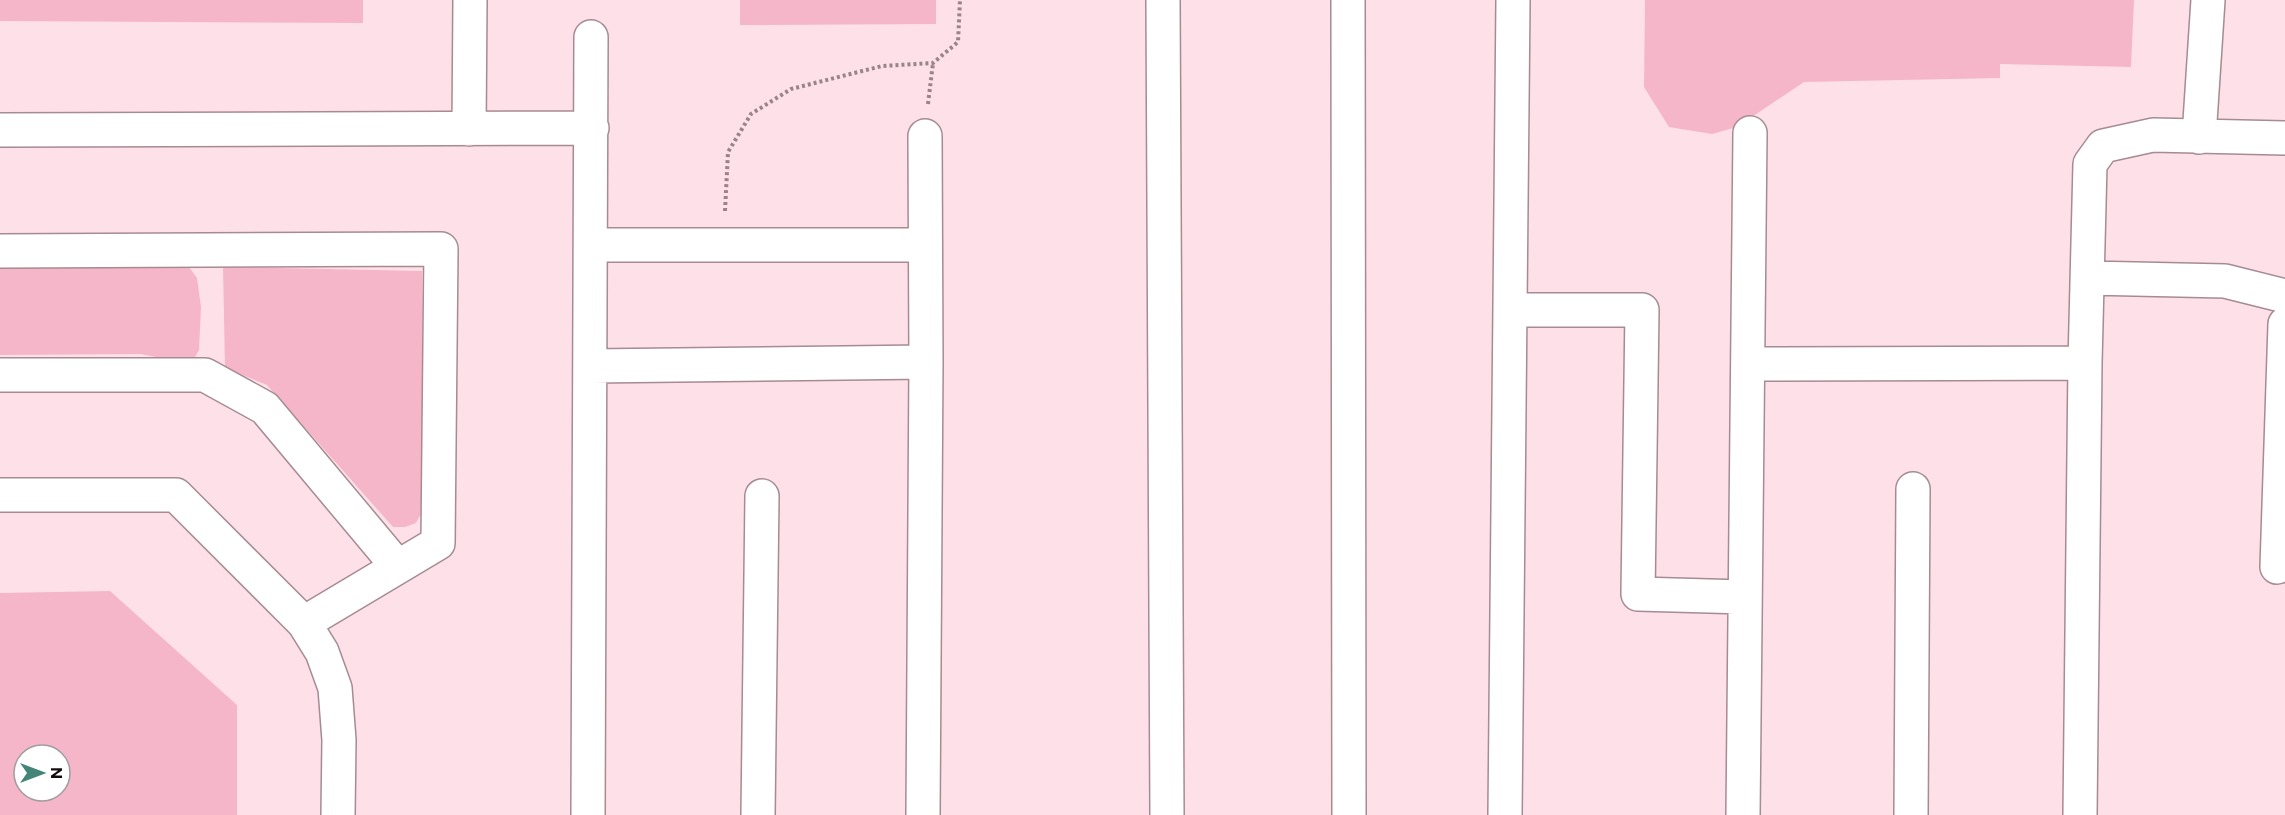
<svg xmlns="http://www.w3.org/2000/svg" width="2285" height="815" font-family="Commissioner,sans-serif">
<rect width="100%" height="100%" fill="#fde0e8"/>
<path fill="#f6b6c9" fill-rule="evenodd" d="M0,0H363V23L0,21Z
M740,0H936V24L740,25Z
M1645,0H2134L2131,67L2000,64V78L1804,82L1737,127L1712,134L1669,127L1644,87Z
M189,267L197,278L201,307L199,350L191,364L141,354L0,355V268Z
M223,267L422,271L425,506L416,523L405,527H393L267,385L225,368Z
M110,591L237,705V815H0V593ZM24,755H60V791H24Z"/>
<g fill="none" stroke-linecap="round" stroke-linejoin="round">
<defs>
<path id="street" d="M1163,0L1167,815
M1348,0L1349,815
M469,129L470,0
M0,130L592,128
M2199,137L2208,0
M591,245H925
M0,251L441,249L438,543L304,623
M2089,278L2225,281L2285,296
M1510,310H1642L1638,594L1745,597
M1748,364L2085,363
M591,366L926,362
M0,375H205L265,408L398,567
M0,495H176L304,623L322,652L335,688L339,740L338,815
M2277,567L2285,324
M588,815L591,37
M758,815L762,496
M923,815L926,362L925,136
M1505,815L1513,0
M1743,815L1750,133
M1911,815L1913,489
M2080,815L2085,363L2090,164L2103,146L2153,135L2285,138"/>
</defs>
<use href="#street" stroke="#a68b93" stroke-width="36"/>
<path stroke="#99848a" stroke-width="4" stroke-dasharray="3 3" stroke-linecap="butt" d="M928,104L933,63
M725,211L728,152L751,114L791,89L882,66L933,63L958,42L960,0"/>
<use href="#street" stroke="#fff" stroke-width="33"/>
</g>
<g transform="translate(42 773) rotate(90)"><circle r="28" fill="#ffffff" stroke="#a19d9e" stroke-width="1.5"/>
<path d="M0-4.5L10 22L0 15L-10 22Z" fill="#438678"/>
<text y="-9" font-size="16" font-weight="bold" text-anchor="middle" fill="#130a0d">N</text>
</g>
</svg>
